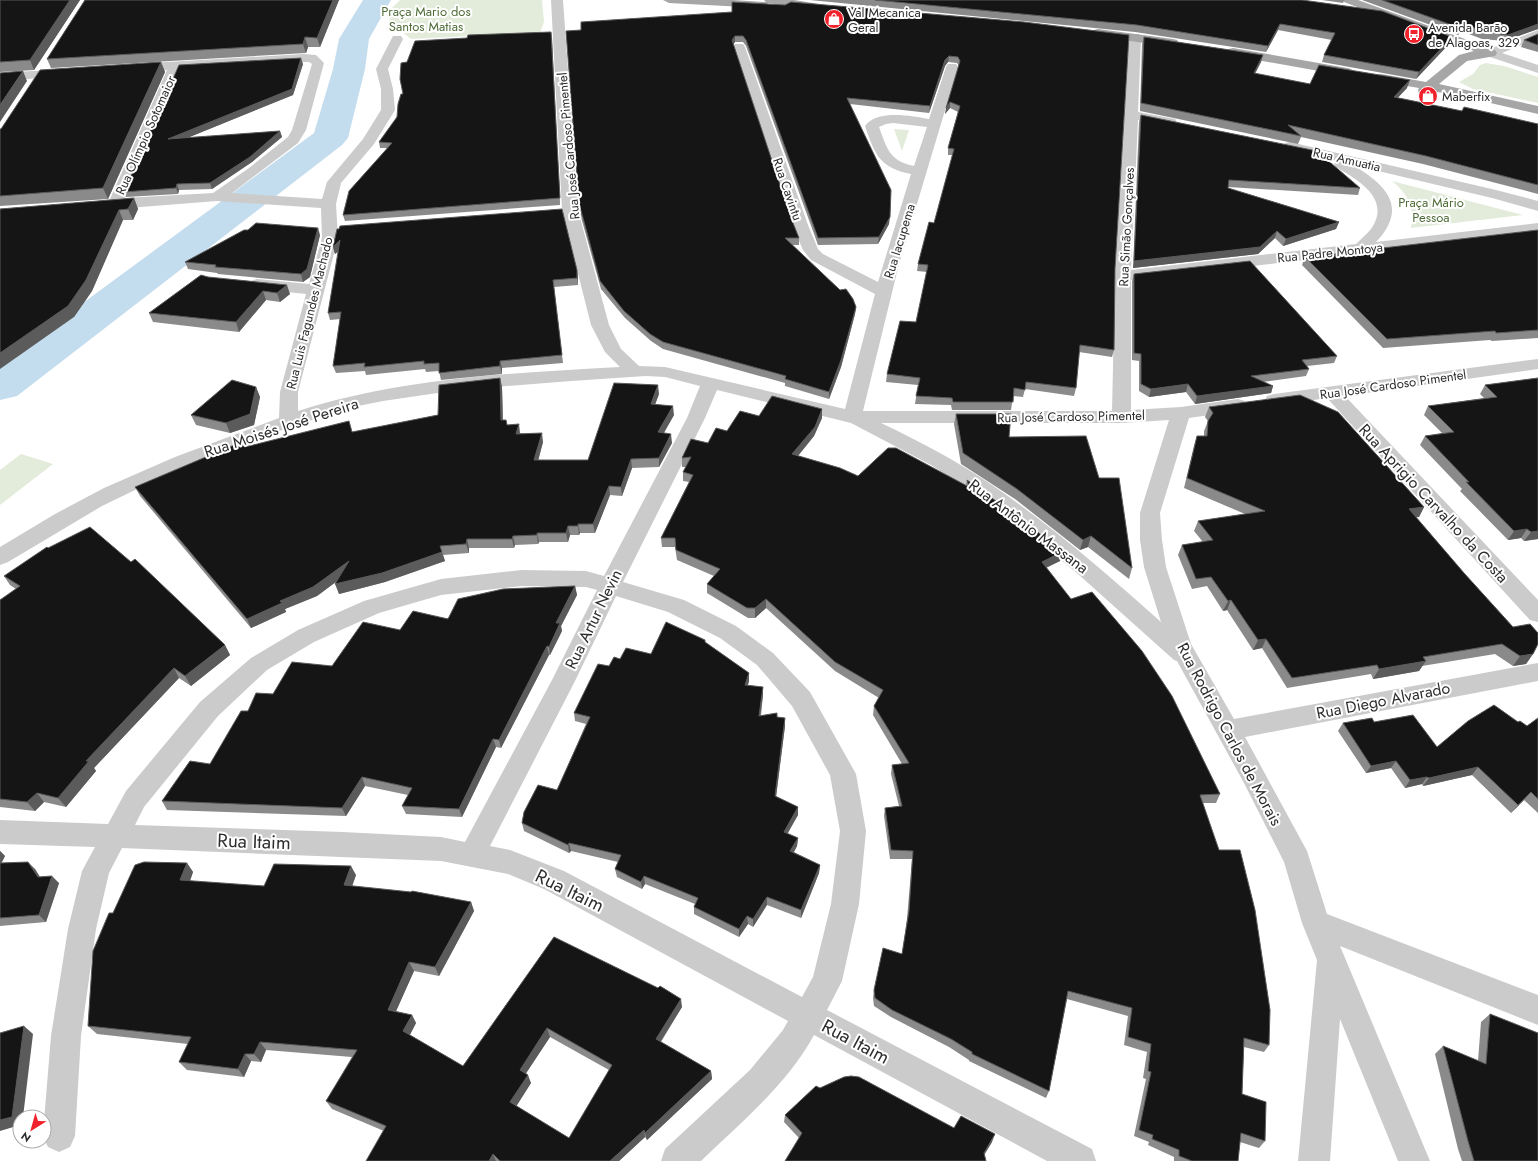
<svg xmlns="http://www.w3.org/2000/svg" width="1538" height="1161" font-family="Jost,sans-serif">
<rect width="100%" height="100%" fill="#fff"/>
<path fill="#e3ecda" d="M400,0H542L544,22L539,35L470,36L411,39L396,27L386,14Z
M1486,63L1504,66L1538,77V103L1473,89L1459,82L1473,74L1480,65Z
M894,129L909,130L902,151Z
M1392,181L1523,215L1411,228C1415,208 1408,194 1392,181Z
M21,454L53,464L0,505V470Z"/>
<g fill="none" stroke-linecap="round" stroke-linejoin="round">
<path fill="#c4ddee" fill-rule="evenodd" d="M363,0H391L369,39L365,69L348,138L342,145L17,396L0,400V364L314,133L333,69L339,39Z"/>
<path fill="#cbcbcb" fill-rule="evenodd" d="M551,0H563L578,210L609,325L621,349L639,366L665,367L845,409L875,294L811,260L803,250L792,225L733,47L735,44H743L745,47L808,225L818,249L823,254L878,282L911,174C880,168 875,155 865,126C877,109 912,116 929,119L946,67L948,64H956L958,67L899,264L863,411H1112L1115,276L1129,37L1131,34H1139L1141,37L1138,112L1175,119L1177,122L1175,125L1170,126L1138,120L1131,270L1356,244C1361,239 1367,234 1371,229C1392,199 1358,180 1336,167L1334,164L1336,161L1285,149L1283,146L1285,143L1290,142L1496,190L1538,201V211L1492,198L1353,165C1386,185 1409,207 1376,242L1538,223V233L1131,280V410L1181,407L1238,399L1245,401L1247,405L1245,409L1238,411L1189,418L1160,513L1162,540L1166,567L1191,644L1234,719L1538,663V681L1245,737L1307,851L1327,914L1538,995V1025L1340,946L1430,1161H1398L1340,1019L1330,1161H1298L1317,960L1302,923L1284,862L1244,783L1177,661L1174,660L1078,574L1028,533L977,494L931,465L851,423L717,390L705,418L623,582L684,600L736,626L773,653L810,692L856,774L866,831L859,904L842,981L827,1010L1092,1149L1096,1161H1047L814,1035C787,1085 741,1122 701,1161H661L665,1149L750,1070L783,1030L788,1021L544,889L508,874L441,861L122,848L109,873L96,929L81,1036L75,1136L70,1147L59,1152L48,1147L44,1139V1121L51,1036L68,929L82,871L95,847L0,844V820L108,824L126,791L200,702L251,658L298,630L364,601L441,579L522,570L586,571L604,576L687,418L700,386L665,377L646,376L571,381L458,390L383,401L348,408L270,434L162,477L102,506L8,562L0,565V547L55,514L104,488L175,457L279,418L280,392L306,294L257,289L251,287L249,284L251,281L257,279L309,284L322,238L321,208L217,201L115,209L100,207L97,204L100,201L110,199L167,70L134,72L130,71L128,68L130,65L134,64L304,54L316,55L324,63L306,130L298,143L232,193L322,199L327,182L363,139L381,110V89L376,69L393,36H401L403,39L388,69L393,89L395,110L374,144L341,183L336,204L338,238L298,392V411C402,378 511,373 620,367L605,352L591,325L562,210ZM304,62H309L312,64L292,130L288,137L249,168L213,193L125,198L180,69ZM893,123L927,127L914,166C890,161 887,149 879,127L886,124ZM1169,420L1140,513V540L1144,567L1161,622C1107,574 1052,526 992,485C957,461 919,441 881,423H1121ZM522,586L586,587L597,590L552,680L465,842L441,837L343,832L135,825L144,807L218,716L267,670L314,642L379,613L441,595ZM616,596L668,612L720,638L757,665L792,706L830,775L840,831L831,904L813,977L802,997L564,871L510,850L490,846L575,681Z
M1538,30V38L1502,53L1538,65V73L1487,56L1485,53L1487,50Z
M66,69L70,70L72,73L70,76L0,81V73Z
M1538,359V369L1345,396L1538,600V622L1530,620L1327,398L1274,406L1267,404L1265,400L1267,396L1274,394Z"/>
<path fill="#a6a6a6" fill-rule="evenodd" d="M663,0H733L766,2L764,0H794L819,4L823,5L825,7L823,9L819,10L767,3L769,5L767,7L763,8L669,3Z
M1342,0H1358L1495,50L1497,53L1495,56L1467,61L1439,84L1538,106V114L1456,95L1431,91L1424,94L1419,93L1418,90L1419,88L1377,81L1375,78L1377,75L1381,74L1426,82L1459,55L1474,51L1344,2Z
M1098,29L1173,39L1177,40L1179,43L1177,46L1173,47L1094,36L1092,33L1094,30Z
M1233,48L1347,68L1351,69L1353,72L1351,75L1347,76L1229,55L1227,52L1229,49Z"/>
</g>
<path fill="#8a8a8a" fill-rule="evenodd" d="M0,0H80L34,70L0,72Z
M85,0H339L320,47H308L306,53L51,68L47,59Z
M810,0H1302L1450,43L1416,79L1322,62L1324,55L1332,40L1278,30L1266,52L1135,32Z
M1322,0H1344L1343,3Z
M1362,0H1538V29L1505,41L1482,39L1461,31L1458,35Z
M1024,22L1115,269L1114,350L1112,357L1079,352L1076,388L1074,396L1025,389L1023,397L1013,396L1011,410H952L951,405L915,404L918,385L886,382L887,374L916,322L927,272L917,271L918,264L934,223L953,155H948V148L958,112L950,108L945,114L959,66L957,63L948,62L945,66L929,113L850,104L889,224L878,244L818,245L746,46L743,42H735L733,45L791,218L799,238V245H792L856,307L855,314L841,367L829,399L785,386V383L663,349L651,341L625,318L601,289L579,210L566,31Z
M551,32L560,205L345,221L343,215L387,148H380L379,142L397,117L403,94L407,62L467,38Z
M1538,34V52L1521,47L1524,40Z
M1144,37L1263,55L1261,62L1255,74L1310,84L1407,88L1397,98L1462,111L1538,124V194L1423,164L1301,137L1298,144L1140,111L1142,44Z
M161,62L165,72L108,199L0,206V129Z
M303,64L293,95L187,138L280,131L282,137L252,162L212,189L179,190L178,194L126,197L124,192L179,65Z
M1141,115L1360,188L1358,195L1228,187V188L1339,222L1336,229L1283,246L1275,238L1258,254L1133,268L1139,122Z
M134,198L138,209L133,220H123L92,291L74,317L0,209Z
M248,230L320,235L310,277L303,282L218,274L217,273L188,269L185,262Z
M1538,230V338L1492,341L1490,340L1383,348L1302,265L1305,257Z
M333,247L577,270L578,285L554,287L563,363L502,368V374L441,380L439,371L426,372L425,369L366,375L365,371L336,373L333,366L340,319L330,320L328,313L339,251L335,254Z
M1134,274L1337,356L1334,363L1307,366L1309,369L1306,376L1263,382L1273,386L1271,393L1195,404L1186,392L1149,397L1139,391V361L1132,360V281Z
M208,277L290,294L280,302L266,300L239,332L153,322L149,313Z
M500,378L502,387L503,420H506L507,425L520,433L543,442L538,460H588L659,394L655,404L674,415L664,433L672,443L659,467L632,468L622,496L610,495L595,533H580L579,535H570L568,542H539L538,544L515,545L514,548H469V553L443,555L445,561L385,582L339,594L337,581L317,596L285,609L286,612L251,628L140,496L135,487L246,440L248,446L352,432L438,415Z
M1538,378V539L1524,541L1521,538L1508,540L1460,491L1462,489L1420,445L1425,436L1442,433L1424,415L1428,406L1484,398L1480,394L1485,385Z
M256,387L260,397L254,425L230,433L196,425L191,415Z
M1209,407L1424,507L1419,517H1416L1533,654L1526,664L1513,666L1495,654L1422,666L1419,671L1373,679L1371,674L1287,688L1262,648L1253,650L1227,610L1223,611L1207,586L1192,589L1178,555L1182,545L1203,542L1194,531L1198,521L1245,514L1184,488L1194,446L1197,436H1204V431L1208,421L1205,417Z
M822,409V418L814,436L798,456L858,476L966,485L967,480L1062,552L1060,561L1046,568L1220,794L1216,803H1203L1269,1045L1264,1052L1244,1047L1242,1094L1265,1141L1259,1148L1240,1142L1238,1161H1174V1157L1148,1145L1149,1142L1134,1136L1146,1079L1143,1078L1147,1052L1124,1045L1128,1016L1067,999L1049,1091L1046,1098L969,1061V1060L949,1047L891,1017L874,1006L873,998L874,990L902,954L907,919L912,859H890L884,816L885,808L899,806L891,774L892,765L902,764L873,715L874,706L879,698L835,671L766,608L755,618H748L707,593V584L714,576L677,560L675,547H662L661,538L689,482L683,481V472L686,467H682V458L708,443L727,431L759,416Z
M956,414L1009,437L1099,478L1132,568L1129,579L1088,547L1080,550L1015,499L961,464L954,424Z
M4,576L225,645L230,655L191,686L179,678L94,768L96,771L66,807L44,802L35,811L0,807V600L16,589L10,585Z
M575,586L577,595L561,626L562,631L550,655H549L501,748L496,747L462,817L406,814L402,806L408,795L365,786L346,816L167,810L162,801L210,764L248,711L273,694L332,666L400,630Z
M706,643L749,673V681L748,685L763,687V695L761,716L785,718V726L776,797L798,807V815L787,833L798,838L797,846L794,852L820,865L819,873L801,918L767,905L753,927L748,924L739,937L694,914V907L695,904L645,884L642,889L617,877L615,869L618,862L571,851L569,853L524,831L522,823L557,790L586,724L575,721L574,713L609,666L620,659L651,654Z
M1538,718V813L1524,800L1511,813L1472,775L1423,786L1422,784L1405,788L1391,768L1366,773L1338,731L1343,723L1374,722L1437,747L1518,722L1527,726Z
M0,851L5,856L1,863L35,869L40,877L59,883L46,922L0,926Z
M187,863L193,872L190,881L264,886L356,875L352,886L471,902L474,911L439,976L414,971L396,1011L412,1015L416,1023L410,1035L463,1066L554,937L682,1007L661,1042L711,1071L712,1079L647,1140L645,1137L619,1161H366L384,1131L332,1109L326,1101L352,1057L266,1050L261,1062L251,1061L244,1077L187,1070L179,1062L188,1044L97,1034L88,1026L113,913ZM550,1037L609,1070L569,1138L516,1106L531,1083L526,1073Z
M1490,1014L1538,1161H1462L1458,1149L1435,1054L1443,1046L1478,1061L1481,1022Z
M820,1088L954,1128L992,1142L984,1155L799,1138L784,1122L785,1115Z"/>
<path fill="#5b5b5b" d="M70,0H80L34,70L30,60Z
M333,0H339L320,47L317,38Z
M1280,24L1278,30L1266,52L1268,46Z
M1464,24L1461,31L1458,35L1460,28Z
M1538,24V29L1505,41L1508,35Z
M551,32L552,37L560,205V198Z
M735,36V42L732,46V40Z
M305,37L308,47L306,53L303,44Z
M1452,37L1450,43L1416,79L1419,72Z
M1263,55L1261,62L1251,81L1254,73Z
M949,56L948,62L945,66L929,113L930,106L945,60Z
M301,58L303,64L293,95L170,145L168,139Z
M161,62L165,72L108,199L103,188Z
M23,71L27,81L0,122V105Z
M1410,80L1407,88L1391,105L1394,97Z
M950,102V108L945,114L946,108Z
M280,131L282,137L252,162L212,189L210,183Z
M177,184L179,190L178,194L176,188Z
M134,198L138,209L133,220L128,209Z
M119,210L123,220L92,291L74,317L0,369V353Z
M890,217L889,224L878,244L879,237Z
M1339,222L1336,229L1283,246L1286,239Z
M318,228L320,235L310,277L303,282L301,274Z
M1277,231L1275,238L1258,254L1133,268L1134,261Z
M340,240L343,248L335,254L333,247Z
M577,270L578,277V285L577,278Z
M287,285L290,294L280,302L277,293Z
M263,291L266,300L239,332L236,322Z
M856,307L855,314L841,367L829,399V392Z
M500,361L502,368V374L500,366Z
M500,378L502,387L503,429L501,420Z
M1188,384L1186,392L1149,397L1151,389Z
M658,385L659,394L652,413L651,404Z
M1273,386L1271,393L1195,404L1197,396Z
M256,387L260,397L254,425L230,433L226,423Z
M673,406L674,415L659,441L658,432Z
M822,409V418L814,436L792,463V454Z
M519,424L520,433L516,434Z
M542,433L543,442L536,469L534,460Z
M671,434L672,443L659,467V458Z
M246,440L250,449L245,447Z
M631,459L632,468L622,496L621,487Z
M609,486L610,495L595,533L593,524Z
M1424,507L1419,517L1403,519L1409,509Z
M578,524L580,533L579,535L578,526Z
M568,526L570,535L568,542L566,533Z
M1527,529L1521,538L1508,540L1514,531Z
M1538,531V539L1524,541L1531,532Z
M537,533L539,542L538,544L537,535Z
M513,536L515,545L514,548L512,539Z
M1091,536L1088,547L1080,550L1083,540Z
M467,539L469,548V553L466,544Z
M442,552L445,561L385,582L339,594L335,584Z
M1062,552L1060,561L1039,571L1042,562Z
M349,561L352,570L317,596L285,609L286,612L251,628L247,619L280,601Z
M575,586L577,595L561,626L562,631L550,655L549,647L556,623Z
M766,599V608L755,618V608Z
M1231,600L1227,610L1223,611L1228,601Z
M1266,639L1262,648L1253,650L1258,640Z
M225,645L230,655L191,686L185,676Z
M547,646L549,655L501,748L499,740Z
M1533,654L1526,664L1513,666L1520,656Z
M1426,661L1419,671L1373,679L1379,669Z
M174,668L179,678L94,768L96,771L66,807L58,798L86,761Z
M749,673V681L745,693V685Z
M763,687V695L759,724V716Z
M785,718V726L775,805V796Z
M493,739L496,747L462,817L459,809Z
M1396,761L1391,768L1366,773L1371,766Z
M1478,767L1472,775L1423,786L1429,778Z
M362,777L365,786L346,816L342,808Z
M1427,777L1422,784L1405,788L1410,780Z
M1531,792L1524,800L1511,813L1518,805Z
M37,793L44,802L35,811L27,802Z
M798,807V815L784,840V832Z
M798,838L797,846L790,859V851Z
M569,843L571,851L569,853L568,845Z
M0,851L5,856L0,866Z
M28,862L35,869L44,884L38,877Z
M187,863L193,872L187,889L180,880Z
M820,865L819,873L801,918V910Z
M351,866L356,875L349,895L344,885Z
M52,876L59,883L46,922L39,915Z
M644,876L645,884L642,889L641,882Z
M767,897V905L753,927V919Z
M471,902L474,911L439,976L435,967Z
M747,916L748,924L739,937V929Z
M409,962L414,971L393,1018L388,1010Z
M681,999L682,1007L657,1047L656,1039Z
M412,1015L416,1023L407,1040L403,1031Z
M24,1026L33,1034L23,1117H20V1125L0,1131V1120Z
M547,1028L550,1037L523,1078L520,1070Z
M260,1042L266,1050L261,1062L254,1054Z
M245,1054L251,1061L244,1077L238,1069Z
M711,1071L712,1079L647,1140L645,1133Z
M528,1075L531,1083L514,1110L510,1102Z
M644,1130L645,1137L619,1161H610Z
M995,1134L992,1142L981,1160L984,1153Z
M493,1154L496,1161H489Z"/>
<path fill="#151515" stroke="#5b5b5b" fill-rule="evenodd" d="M0,0H70L30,60L0,62Z
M85,0H333L317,38L305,37L303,44L47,59Z
M875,0H1302L1382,11L1452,37L1419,72L1324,55L1335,33L1280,24L1268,46L1137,25Z
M1382,0H1538V24L1508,35L1485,32L1464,24L1460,28Z
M732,2L785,5L791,2L1024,22L1129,35L1115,269L1114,350L1080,345L1076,388L1026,382L1025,390L1014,388L1013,402H953L952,398L916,396L920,378L887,374L900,321L916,322L928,265L918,264L929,222L934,223L954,149L948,148L960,106L950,102L946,108L960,61L958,57L949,56L945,60L930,106L847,98L891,190L890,217L879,237L818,238L746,40L743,36H735L732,40L791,218L799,238H785L840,290L846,289L853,299L856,307L841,360L829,392L785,379L786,376L663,342L650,334L624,311L600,281L579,203L566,31L581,30V22L732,12Z
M551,32L560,198L343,215L349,191L392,143L379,142L397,117L398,104L401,94H403L400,79L401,63L407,62L415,41L467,38L468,35Z
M1538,34V45L1524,40Z
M1144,37L1263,55L1254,73L1310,84L1319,65L1410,80L1394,97L1462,111L1464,107L1538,124V185L1426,156L1288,125L1301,136L1141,103Z
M301,58L292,89L168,139L280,131L250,157L210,183L177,184L176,188L124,192L179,65Z
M161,62L103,188L0,196V129H1L40,70Z
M23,71L0,105V73Z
M1141,115L1317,151L1360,188L1229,180L1228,188L1339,222L1286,239L1277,231L1260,247L1134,261Z
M134,198L128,209L119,210L86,280L68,306L0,353V209Z
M562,209L577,270V278L553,280L562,355L500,361V366L439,373V363L424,364V361L364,367L365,363L333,366L341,312L328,313L340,240L333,247L337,229H339L340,226Z
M256,223L318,228L307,269L301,274L215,267L216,265L185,262L244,230H248Z
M1538,230V330L1496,333L1495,331L1387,339L1305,257Z
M1250,261L1337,356L1302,360L1309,369L1251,376L1273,386L1197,396L1188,384L1151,389L1141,384V354L1134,353V274Z
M201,275L208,277L287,285L277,293L263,291L236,322L149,313Z
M500,378L501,420H506L507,425L519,424L516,434L542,433L534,460H588L614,383L658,385L651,404L673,406L658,432L671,434L659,458L631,459L621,487L609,486L593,524H578V526H568L566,533H537V535L513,536L512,539H467L466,544L440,546L442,552L382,573L335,584L349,561L313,587L280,601L282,603L247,619L135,487L246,440L245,447L349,421L352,432L438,415L439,385Z
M1538,378V531L1531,532L1527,529L1514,531L1466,482H1469L1425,436L1454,432L1428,406L1497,397L1485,385Z
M232,380L256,387L250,414L226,423L191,415Z
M1300,395L1338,412L1424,507L1409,509L1464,573L1513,627L1530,624L1538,633V644L1533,654L1520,656L1502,644L1423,657L1426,661L1379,669L1377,665L1292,678L1266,639L1258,640L1231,600L1228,601L1211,577L1196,579L1182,545L1213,540L1198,521L1265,511L1187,478L1197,436H1207L1208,421L1213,413L1209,407Z
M772,396L822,409L815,427L792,454L840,468L858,476L888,448H896L969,487L967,480L1029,525L1062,552L1042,562L1071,599L1092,592L1142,651L1172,696L1220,794L1200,795L1219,850H1240L1255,910L1270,1010L1269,1045L1244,1038L1242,1094L1266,1102L1265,1141L1241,1133L1238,1161H1192L1179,1156V1150L1152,1139L1153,1135L1139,1130L1151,1072L1148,1071L1151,1044L1128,1037L1132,1008L1068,991L1049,1091L972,1054V1052L951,1039L892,1010L875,998L874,990L883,948L902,954L909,911L913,851L891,850L885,808L902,806L892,765L909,763L874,706L883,690L835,662L766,599L755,608H747L707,584L720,569L676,550L675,538H661L693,475L683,472L691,457L682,458L691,439L708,443L716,428L727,431L740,411L759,416Z
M956,414H1011L1009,437L1086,436L1099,478H1119L1132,568L1091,536L1083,540L1017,489L963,453Z
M90,527L131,562L135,559L225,645L185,676L174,668L86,761H89L58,798L37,793L27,802L0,799V600L20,586L4,576L47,547L48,548Z
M575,586L556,623H560L549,647L547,646L499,740L493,739L459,809L402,806L412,788L362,777L342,808L162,801L190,761L210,764L241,711H248L256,693L273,694L292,662L332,666L363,622L400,630L413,611L448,619L458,599L503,589Z
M666,622L705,640V642L749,673L745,685L763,687L759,716L777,713V717L785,718L775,796L798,807L784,832L798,838L790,851L820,865L801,910L767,897L753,919L747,916L739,929L694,907L698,898L644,876L641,882L615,869L621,855L569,843L568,845L522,823L524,812L538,785L557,790L590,717L574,713L598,664L609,666L614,657L620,659L626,648L651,654Z
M1494,705L1518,722L1520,721L1527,726L1538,718V799L1531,792L1518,805L1478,767L1429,778L1427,777L1410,780L1396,761L1371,766L1343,723L1372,718L1374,722L1413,715L1437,747L1468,721Z
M28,862L38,877L52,876L39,915L0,918V863Z
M144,862L187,863L180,880L264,886L274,864L351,866L344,885L411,892L412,891L471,902L435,967L409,962L388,1010L412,1015L403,1031L463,1066L554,937L658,988L660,986L681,999L656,1039L711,1071L645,1133L644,1130L610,1161H500L493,1154L489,1161H366L386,1126L326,1101L357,1050L260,1042L254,1054H245L238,1069L179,1062L191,1037L88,1026L93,951L109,913H113L135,865ZM547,1028L612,1065L569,1138L510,1102L528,1075L520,1070Z
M1490,1014L1538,1033V1161H1474L1468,1141L1443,1046L1486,1064Z
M24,1026L12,1117L0,1120V1033Z
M851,1076L859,1077L954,1128L961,1116L995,1134L984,1153L986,1161H785L802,1133L785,1115L816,1086L820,1088L844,1077Z"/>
<defs>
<symbol id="shop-disc" viewBox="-11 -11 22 22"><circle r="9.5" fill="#f2222c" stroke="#fff"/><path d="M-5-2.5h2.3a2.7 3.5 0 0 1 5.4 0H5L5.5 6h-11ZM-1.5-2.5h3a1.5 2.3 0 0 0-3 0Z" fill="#fff"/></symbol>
<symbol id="bus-disc" viewBox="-11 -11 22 22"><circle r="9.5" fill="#f2222c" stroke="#fff"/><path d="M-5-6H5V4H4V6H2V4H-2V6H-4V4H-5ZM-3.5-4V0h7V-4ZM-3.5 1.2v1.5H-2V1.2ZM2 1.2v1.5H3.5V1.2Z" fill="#fff"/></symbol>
</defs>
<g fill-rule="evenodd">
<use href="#shop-disc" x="823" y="8" width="22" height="22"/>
<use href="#bus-disc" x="1403" y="23" width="22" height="22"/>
<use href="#shop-disc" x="1417" y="85" width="22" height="22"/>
</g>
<g text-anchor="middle" stroke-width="4" stroke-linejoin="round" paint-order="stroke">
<g font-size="13" fill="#4f6c38" stroke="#fff">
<text x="426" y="16">Praça Mario dos<tspan x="426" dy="15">Santos Matias</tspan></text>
<text x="1431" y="207">Praça Mário<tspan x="1431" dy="15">Pessoa</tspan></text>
</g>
<g font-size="13" fill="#2e2e2e" stroke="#fff" text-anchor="start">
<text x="848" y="17">Val Mecanica<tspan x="848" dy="15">Geral</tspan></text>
<text x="1428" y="32">Avenida Barão<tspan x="1428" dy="15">de Alagoas, 329</tspan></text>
<text x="1442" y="101">Maberfix</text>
</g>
<g font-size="13" fill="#2e2e2e" stroke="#fff">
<text transform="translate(145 135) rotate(-66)" y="5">Rua Olímpio Sotomaior</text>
<text transform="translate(568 146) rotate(-95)" y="5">Rua José Cardoso Pimentel</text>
<text transform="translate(1347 159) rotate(13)" y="5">Rua Amuatia</text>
<text transform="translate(788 189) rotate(71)" y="5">Rua Cavintu</text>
<text transform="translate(1126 227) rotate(-87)" y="5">Rua Simão Gonçalves</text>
<text transform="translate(899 241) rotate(-73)" y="5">Rua Iacupema</text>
<text transform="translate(1330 252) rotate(-6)" y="5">Rua Padre Montoya</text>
<text transform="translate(309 313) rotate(-76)" y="5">Rua Luis Fagundes Machado</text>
<text transform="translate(1393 384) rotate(-8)" y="5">Rua José Cardoso Pimentel</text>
<text transform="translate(1071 416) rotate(-1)" y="5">Rua José Cardoso Pimentel</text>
</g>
<g font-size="16" fill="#2e2e2e" stroke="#fff">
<text transform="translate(281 427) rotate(-18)" y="6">Rua Moisés José Pereira</text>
<text transform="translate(1434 503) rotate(47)" y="6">Rua Aprigio Carvalho da Costa</text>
<text transform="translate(1029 526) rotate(37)" y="6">Rua Antônio Massana</text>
<text transform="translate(593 619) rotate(-64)" y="6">Rua Artur Nevin</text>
<text transform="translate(1383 700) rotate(-11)" y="6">Rua Diego Alvarado</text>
<text transform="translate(1230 734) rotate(62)" y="6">Rua Rodrigo Carlos de Morais</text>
</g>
<g font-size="19" fill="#2e2e2e" stroke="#fff">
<text transform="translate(254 841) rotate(2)" y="7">Rua Itaim</text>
<text transform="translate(570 890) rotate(26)" y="7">Rua Itaim</text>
<text transform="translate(856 1041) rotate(28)" y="7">Rua Itaim</text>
</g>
</g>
<g transform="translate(32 1129) rotate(217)"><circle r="19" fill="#ffffff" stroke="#ababab"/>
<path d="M0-3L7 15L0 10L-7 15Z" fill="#f2222c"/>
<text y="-6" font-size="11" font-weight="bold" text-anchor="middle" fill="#2e2e2e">N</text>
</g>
</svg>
